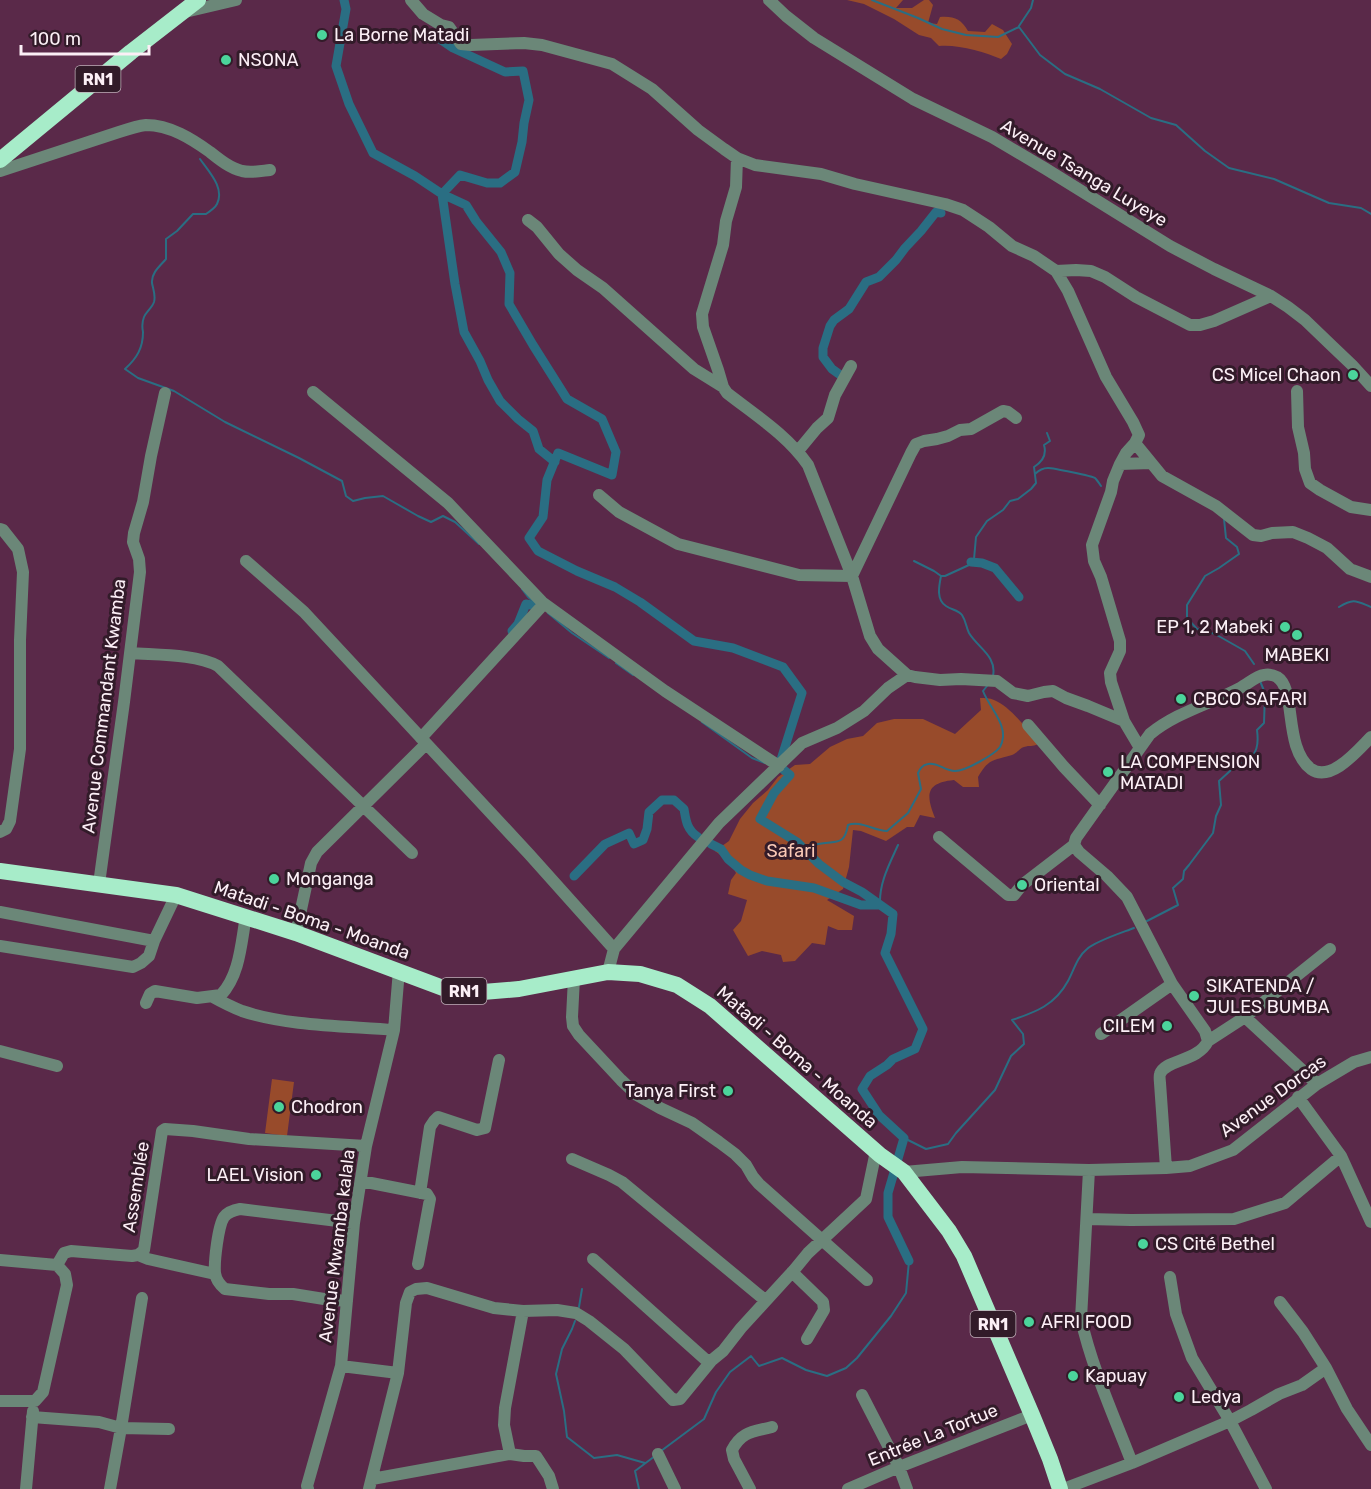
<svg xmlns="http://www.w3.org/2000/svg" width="1371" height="1489" font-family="Rubik,sans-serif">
<rect width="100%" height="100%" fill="#5a2949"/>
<path fill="#984b2b" d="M847,0H903L896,8H912L924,0H929L933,5L928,23L937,24L940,17C954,16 961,19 968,31L985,32L992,24L1003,30L1012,44L1007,54L1001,59C985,52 957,44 939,46L931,38L919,35L894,19L864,4Z
M980,698C984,698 990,698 994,700C1011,707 1027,729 1038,744C1032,747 1030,745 1024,747C1020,748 1017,753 1012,755C993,761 989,758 978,777L979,787H963L954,780C925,783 926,795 935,818L920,815L914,827H907L886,841L861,831L853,830L849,867L843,889L827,900L854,916L852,930H838L828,926L825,945L812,943L795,961L783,962L781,955L762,951L748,956L733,930L741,921L747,900L728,894L731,880L736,873C732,863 723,857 715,851L729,841L740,819L753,803L768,790L778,777L795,765L810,764L830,747L847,739L863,736L877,723L894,719H923L955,734L981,710Z
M272,1079L294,1082L287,1136L265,1133Z"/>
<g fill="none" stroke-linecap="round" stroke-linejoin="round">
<path stroke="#2a6e83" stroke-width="2" d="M872,0L918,18L942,29L966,35L998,37L1019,27L1040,55L1065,74L1100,89L1151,118L1176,125L1205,151L1229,168L1274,179L1329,203L1361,208L1371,214
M1019,26L1031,8L1033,0
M200,159C209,172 225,188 217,204C215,208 209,212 206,214H193L177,231L166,239V259C160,266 151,273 152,283C153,289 156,295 154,302C152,308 146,312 144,317C142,322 142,327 143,332C143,348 137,358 125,369L138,378L174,391L225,422L299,458L342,481L346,496L353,501L365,498L383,496L418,516L431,522L443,516L455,522L479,544
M1035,474C1039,470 1043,468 1048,468C1053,468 1092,476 1095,478C1097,480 1099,483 1101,486
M1224,519L1226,538L1237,547L1239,554L1219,568L1205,576L1187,605V618L1197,629L1215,634L1245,651L1254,664
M914,561L934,571L941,576C939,586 936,600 946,606C952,610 958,610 962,615C966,621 966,627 969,633C978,648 997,656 993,676
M941,576H945L969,565L974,559L976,537L987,521L1003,510L1010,501L1018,499L1031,489L1036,483L1034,467C1042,462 1047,455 1044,445L1050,441L1047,433
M522,589L528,597L534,602
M1339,607C1354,598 1356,601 1371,607
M548,613L572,633L609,658
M616,663L633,675
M702,722L752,758L765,763
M803,848C808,847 813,845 818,844C836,840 844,847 848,825C860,820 874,831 887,831L908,813L921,789L918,773C920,769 922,765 928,764C937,762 945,771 955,771C965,771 994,755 1000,747C1003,742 1004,734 1002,728C1000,717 988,704 983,691L987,686
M880,905C879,883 889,865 898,845
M1147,921L1178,905L1173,888L1183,879L1184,871L1189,865L1213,833L1216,816L1221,805L1219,781L1230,771L1236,762L1246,764C1257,752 1259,746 1257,730L1264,723L1265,693L1260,681
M904,1138L926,1149L948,1144L956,1133L995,1090L1011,1056L1024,1044L1023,1034L1012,1020C1036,1012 1055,1005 1068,981C1074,970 1077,957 1087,949C1096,941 1121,933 1134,928
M579,1307L582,1289
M575,1321L572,1329L562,1349L556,1374L564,1411L567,1437L594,1458L617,1455L645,1463
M661,1451L704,1419L716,1392L730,1372L751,1356L759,1366L782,1358L806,1370L827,1376L846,1368L857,1358L891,1316L906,1293L909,1261
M639,1489L635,1471L655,1456"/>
<path stroke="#2a6e83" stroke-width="9" d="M344,0L346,9L336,66L349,104L373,153L415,176L442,194L466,205L476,221L501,252L510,273L509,304L533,345L567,399L602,419L616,452L612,475L558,453L547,480L543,517L529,538L538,551L577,571L615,587L640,602L694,641L733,648L783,667L802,693L779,766L790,775L774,793L760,819L797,842L819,864L843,882L862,892L893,914L891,934L885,953L923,1029L915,1049L893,1059L887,1065L870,1076L862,1089L879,1115L904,1138L888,1193V1217L909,1261
M434,35L453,48L505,72L523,71L529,100L524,123L522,142L515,172L500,183H487L460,175L442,194L455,284L464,332L480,361L488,380L500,401L518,419L533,431L539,449L555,462
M839,374L832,369L823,357V348L830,326L834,320L849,309L866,282L879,277L896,260L905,248L921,231L936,212L941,213
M971,562L982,563L995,568L1019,597
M512,631L518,624L526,604L541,607
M711,844L721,849L728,859L741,870L750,875L767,881L814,888L861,905H880
M574,876L605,844L629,833L634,844L643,840L647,829L649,812L662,800H674L684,809C686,821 687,830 698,837"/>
<path stroke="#6b8778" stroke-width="12" d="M411,0L423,14L441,25L449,27L461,44L471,45L524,43L542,45L612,64L652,89L698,130L724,149L737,158L755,165L821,174L855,184L945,204L963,210L989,227L1012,246L1034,256L1056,271L1068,291L1106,377L1133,422L1139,435L1135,443L1126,453L1120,464L1113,481L1111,492L1092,545L1094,561L1101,577L1120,641V651L1110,673L1111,682L1124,721L1140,748
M769,0L786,16L814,38L913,99L992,137L1046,169L1170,246L1214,269L1271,296L1288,307L1305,320L1331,345L1352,365L1371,386
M185,12L236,0
M0,171L119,132C128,129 137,126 146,125C170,125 192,139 210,152C220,160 230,168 242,171C252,173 261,171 270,170
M528,220L537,227L559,254L577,270L603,288L694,369L723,387
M1056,271L1076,270L1091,271L1105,277L1136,297L1190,325H1200L1214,321L1271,296
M1297,391L1298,427L1304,453L1305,469L1310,483L1320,490L1351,507L1371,510
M313,392L448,503L542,602L665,691L779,766
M1135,443L1162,476L1216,506L1253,535L1261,536L1272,533L1293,532L1308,538L1327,548L1350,569L1371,577
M798,451L817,428L828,418L835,395L851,366
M1120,464L1151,463
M599,495L619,512L678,544L799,575L852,576L808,465C787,435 755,415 727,393L723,387L718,370L703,327L702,314L723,245L726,221L736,187L737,158
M0,529L3,530L18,549L23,572L20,640V749L10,821L6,829L0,832
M246,561L304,612L529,854L614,949
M131,653C156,655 196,654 218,666L412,853
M907,675L878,649L870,636L852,576L911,453L916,444L924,441L937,439L948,436L960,430L971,429L1003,411L1008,412L1016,418
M1028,725L1064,767L1100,805
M421,738L541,607L542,602
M939,837L1008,895H1014L1022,885L1074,845
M1074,845L1076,838L1150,734C1177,712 1210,704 1240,688C1248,684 1256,676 1264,675C1268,674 1273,675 1277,677C1297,689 1283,748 1311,769C1331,783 1358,750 1371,737
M1074,845L1079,852L1107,876L1127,897L1172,984L1205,1031L1208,1041
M99,884L124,702L140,572L139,559L133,542L134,533L143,502L151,456L165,393
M0,912L154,941
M296,933L311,863L317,852L426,744
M0,946L133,967L141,963L149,956L154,941L176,895
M608,972L614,949L719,823L802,743L837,728L864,711L888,688L907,675L915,677L940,680L961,679L997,681L1013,693L1028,696L1044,692L1053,691L1066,698L1088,706L1124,721
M574,978L572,1017L573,1026L579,1035L621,1080L637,1095L660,1108L692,1123L719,1142L735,1154L746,1165L753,1177L759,1184L867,1280
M213,997C222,1002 232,1007 242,1011C286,1026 347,1026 394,1030
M146,1003L150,994L155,991L197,998L221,995C240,975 241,943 246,916
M1245,1017L1330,949
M1101,1034L1172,984
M0,1051L57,1066
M1298,1097L1341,1156L1371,1222
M572,1159L609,1175L622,1182L765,1300
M1166,1168L1160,1083C1160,1082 1159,1075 1160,1074C1165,1059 1198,1062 1208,1041L1245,1017L1317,1084
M1089,1170L1081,1319C1092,1368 1114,1416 1132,1463
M904,1172L962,1167L1089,1170L1166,1168L1190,1166L1233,1150L1317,1084L1354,1062L1371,1057
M361,1181L427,1194L430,1199L418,1264
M420,1193L430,1127L434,1121L438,1117L477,1130L485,1128L499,1060
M1087,1219L1131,1220L1234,1219L1285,1203L1341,1156
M138,1255L148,1259L215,1274
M593,1259L706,1360H712L723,1351L741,1328L794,1270L808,1253L866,1199L876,1151
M0,1260L57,1265L65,1274L67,1285L43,1392L35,1401H0
M57,1265L64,1253L71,1251L132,1256L138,1255L144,1250L162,1131L165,1129L193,1131L249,1139L366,1146
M792,1272L823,1302L824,1310L807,1339
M1170,1277L1176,1314L1192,1358L1230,1421L1266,1489
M142,1298L121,1428L169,1429
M347,1301L324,1299L293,1294H269L225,1289C220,1285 216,1280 215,1273C214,1262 218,1226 224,1217C228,1212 234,1210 240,1209L354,1223
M1280,1302L1303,1332L1326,1368L1347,1409L1371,1445
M523,1311L557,1310L576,1313L589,1321L624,1349L673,1400L680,1399L712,1360
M341,1366L398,1373
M862,1395L899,1467L907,1489
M32,1417L99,1422L121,1428L110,1489
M658,1454L675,1489
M372,1479L510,1454
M26,1489L33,1411
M308,1489L307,1486L341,1366L354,1223L366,1146L394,1030L399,970
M369,1489L398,1373L406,1303L410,1292L416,1289L427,1288L494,1308L523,1311L505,1408L504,1425L510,1454L524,1456H536L549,1476L553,1489
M750,1489L734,1459L732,1450C742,1431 753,1432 772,1427
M848,1489L899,1467L1032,1415
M1063,1489L1132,1463L1230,1421L1251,1410L1279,1394L1302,1385L1326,1368"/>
<path stroke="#a7ecc9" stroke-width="16" d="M0,160L131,52L198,0
M0,871L176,895L296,933L443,988L471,993L519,989L608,972L640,974L677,985L710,1006L880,1155L904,1172L949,1231L964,1256L1032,1415L1050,1459L1060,1489"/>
</g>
<g fill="#4bd49b" stroke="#321b29" stroke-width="2">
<circle cx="322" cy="35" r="6"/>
<circle cx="226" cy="60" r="6"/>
<circle cx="1353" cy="375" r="6"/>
<circle cx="1285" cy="627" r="6"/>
<circle cx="1297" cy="635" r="6"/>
<circle cx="1181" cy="699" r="6"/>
<circle cx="1108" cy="772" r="6"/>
<circle cx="274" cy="879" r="6"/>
<circle cx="1022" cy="885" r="6"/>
<circle cx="1194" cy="996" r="6"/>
<circle cx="1167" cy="1026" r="6"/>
<circle cx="728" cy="1091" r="6"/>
<circle cx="279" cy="1107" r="6"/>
<circle cx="316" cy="1175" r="6"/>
<circle cx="1143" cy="1244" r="6"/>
<circle cx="1029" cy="1322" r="6"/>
<circle cx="1073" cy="1376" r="6"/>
<circle cx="1179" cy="1397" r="6"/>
</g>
<g text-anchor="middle" stroke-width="6" stroke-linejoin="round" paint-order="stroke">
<g fill="#321b29" stroke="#bfafb8" stroke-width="1.5">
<rect x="75.5" y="66" width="45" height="26" rx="4.5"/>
<rect x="441.5" y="978" width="45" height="26" rx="4.5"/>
<rect x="970.5" y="1311" width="45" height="26" rx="4.5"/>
</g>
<g font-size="16" font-weight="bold" fill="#fceff6">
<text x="98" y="85">RN1</text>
<text x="464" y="997">RN1</text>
<text x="993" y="1330">RN1</text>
</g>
<g font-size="18" fill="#fceff6" stroke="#321b29" text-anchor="start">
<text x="334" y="41">La Borne Matadi</text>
<text x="238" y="66">NSONA</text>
<text x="1341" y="381" text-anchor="end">CS Micel Chaon</text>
<text x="1273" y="633" text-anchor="end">EP 1, 2 Mabeki</text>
<text x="1297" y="661" text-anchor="middle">MABEKI</text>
<text x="1193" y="705">CBCO SAFARI</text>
<text x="1120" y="768">LA COMPENSION<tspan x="1120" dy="21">MATADI</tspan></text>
<text x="286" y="885">Monganga</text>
<text x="1034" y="891">Oriental</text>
<text x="1206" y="992">SIKATENDA /<tspan x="1206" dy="21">JULES BUMBA</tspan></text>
<text x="1155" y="1032" text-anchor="end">CILEM</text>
<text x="716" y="1097" text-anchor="end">Tanya First</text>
<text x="291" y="1113">Chodron</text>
<text x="304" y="1181" text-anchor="end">LAEL Vision</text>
<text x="1155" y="1250">CS Cité Bethel</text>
<text x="1041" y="1328">AFRI FOOD</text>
<text x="1085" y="1382">Kapuay</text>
<text x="1191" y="1403">Ledya</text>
</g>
<g font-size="18" fill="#fceff6" stroke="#321b29">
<text transform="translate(1084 173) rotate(31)" y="6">Avenue Tsanga Luyeye</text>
<text transform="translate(104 706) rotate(-83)" y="6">Avenue Commandant Kwamba</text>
<text transform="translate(312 920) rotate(19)" y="6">Matadi - Boma - Moanda</text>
<text transform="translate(797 1057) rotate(41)" y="6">Matadi - Boma - Moanda</text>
<text transform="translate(1273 1096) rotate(-36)" y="6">Avenue Dorcas</text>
<text transform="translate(136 1187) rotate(-81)" y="6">Assemblée</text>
<text transform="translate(337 1246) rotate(-83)" y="6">Avenue Mwamba kalala</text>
<text transform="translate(933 1435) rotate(-22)" y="6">Entrée La Tortue</text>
</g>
<g font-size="18" fill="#fbcab7" stroke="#321b29">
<text x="791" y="857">Safari</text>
</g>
</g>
<path d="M21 45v9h128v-9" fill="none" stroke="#fceff6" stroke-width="3"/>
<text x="30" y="45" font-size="18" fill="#fceff6" stroke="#321b29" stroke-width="4.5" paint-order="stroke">100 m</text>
</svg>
